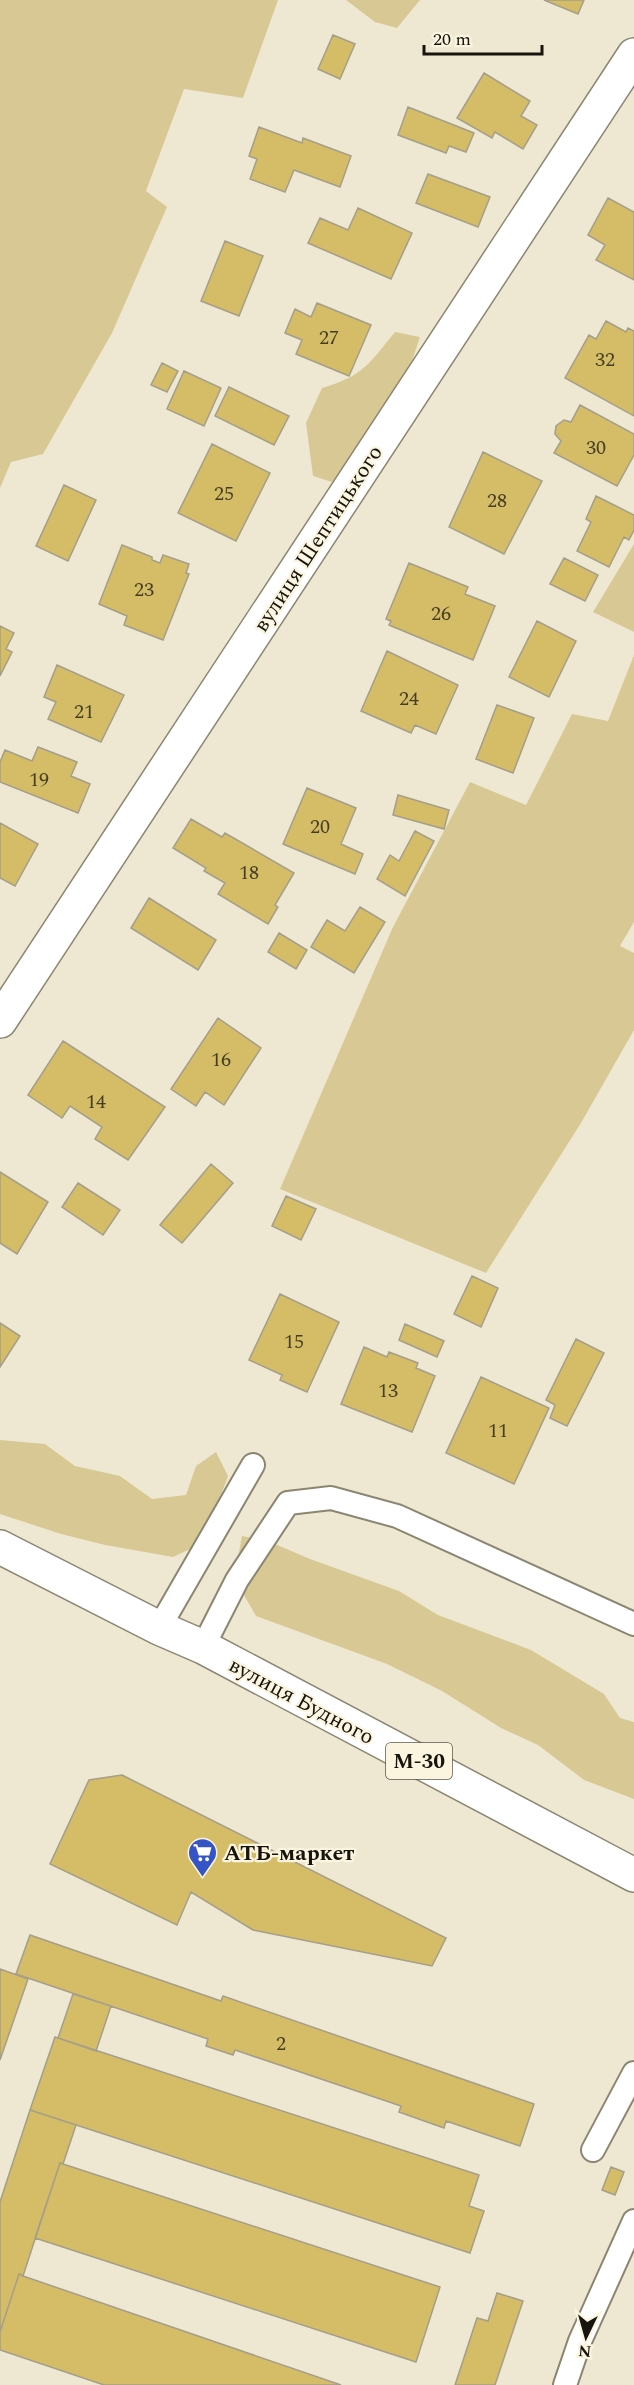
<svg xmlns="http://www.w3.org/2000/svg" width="634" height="2385" font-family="Spectral,serif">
<rect width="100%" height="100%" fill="#eee8d2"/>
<path fill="#d8c994" d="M0,0H278L243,98L184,89L146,191L167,207L112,333L43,454L11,462L0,488Z
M346,0H420L397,28L375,22Z
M395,332L420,337L407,376L349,471L332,482L313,476L306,423L322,388C363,376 369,364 395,332Z
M634,544V632L593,612Z
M634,655V922L620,946L634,953V1030L581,1123L486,1273L280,1189L393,927L470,782L526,805L572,714L608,721Z
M0,1440L45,1444L75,1466L120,1476L152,1499L186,1495L196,1466L216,1452L228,1476L203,1543L173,1557L105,1545L61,1534L0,1514Z
M242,1536L268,1541L310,1559L399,1591L438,1615L531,1650L604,1694L620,1718L634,1722V1799L584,1780L538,1745L501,1728L442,1691L387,1664L256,1616L234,1578Z"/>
<path fill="#d4bd66" stroke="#a49e8a" stroke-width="1.5" d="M544,0H584L578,14Z
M333,35L355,44L340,79L318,69Z
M484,73L530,101L521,116L537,125L523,149L495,132L492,138L457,118Z
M408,107L474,133L466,152L449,146L446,153L398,135Z
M259,127L302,143L303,138L351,156L340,187L294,170L285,192L250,179L257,159L249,156Z
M428,174L490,197L478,227L416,203Z
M608,198L634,212V280L596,260L605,245L588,235Z
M358,208L412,233L391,279L308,243L320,218L348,230Z
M225,241L263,256L239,316L201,301Z
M317,303L371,325L349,376L296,354L302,340L285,333L295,309L311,317Z
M606,321L626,332L628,328L634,331V416L565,378L589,335L596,339Z
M162,363L178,371L167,392L151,385Z
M184,371L221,388L204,426L167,409Z
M229,387L289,416L274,445L215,416Z
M580,405L634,434V455L617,486L554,453L561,441L555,434L556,426L564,420L571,422Z
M212,444L270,473L236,541L178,513Z
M483,452L542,481L504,554L449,527Z
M64,485L96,500L68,561L36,546Z
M596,496L634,515V530L629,540L624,537L609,567L577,551L591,522L586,519Z
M122,545L152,557V560L160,563L163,555L189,564L186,573L189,574L163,640L124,625L127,616L99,604Z
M564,558L598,575L585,601L550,584Z
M409,563L468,587L465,594L495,606L473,660L389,625L391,621L386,619Z
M537,621L576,641L549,697L509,677Z
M0,626L14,633L6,649L12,652L0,676Z
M387,651L458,685L436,734L415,725L411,733L361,711Z
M57,665L124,695L101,742L48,719L56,702L44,697Z
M497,705L534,718L513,773L476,759Z
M38,747L77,762L71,776L90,784L78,813L0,782V762L5,750L32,761Z
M307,788L356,808L341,844L363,854L355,874L283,844Z
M398,795L449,810L444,829L393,815Z
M191,819L222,837L225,833L294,873L275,905L278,907L268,924L218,894L225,883L204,871L206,868L173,848Z
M0,823L38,844L15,886L0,878Z
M415,831L434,841L405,896L377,879L390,855L399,861Z
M149,898L216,940L198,970L131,928Z
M360,907L385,922L354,973L311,947L327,920L345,931Z
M279,933L307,950L296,969L268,952Z
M218,1018L261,1048L224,1105L205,1092L196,1106L171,1089Z
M63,1041L165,1107L128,1160L95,1139L102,1127L70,1106L62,1118L28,1095Z
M211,1164L233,1183L182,1243L160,1225Z
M0,1172L48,1202L17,1254L0,1243Z
M78,1183L120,1210L103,1235L62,1207Z
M286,1196L316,1209L301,1240L272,1226Z
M472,1276L498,1288L481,1327L454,1314Z
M280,1294L339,1322L307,1392L280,1380L282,1375L249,1360Z
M0,1323L20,1336L0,1367Z
M405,1324L444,1341L437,1357L399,1340Z
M576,1339L604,1353L567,1426L550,1418L555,1405L546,1400Z
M364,1347L387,1357L389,1352L418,1363L416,1368L435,1376L412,1432L341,1404Z
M481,1377L549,1408L514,1484L446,1453Z
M122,1775L446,1938L432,1966L253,1930L191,1892L177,1925L50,1864L89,1780Z
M30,1935L221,2001L223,1996L534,2104L520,2146L446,2121L444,2128L399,2112L401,2106L235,2050L233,2055L206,2046L208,2039L16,1974Z
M0,1969L28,1979L0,2060Z
M73,1994L111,2006L96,2051L58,2038Z
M55,2037L479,2175L469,2206L484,2211L470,2253L30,2110Z
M30,2110L76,2125L63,2164L60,2163L23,2276L19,2274L0,2332V2202Z
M60,2163L440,2287L416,2362L35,2238Z
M611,2167L624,2172L615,2195L602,2190Z
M19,2274L23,2276L341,2385H104L0,2350V2332Z
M497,2293L523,2301L495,2385H455L477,2318L488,2321Z"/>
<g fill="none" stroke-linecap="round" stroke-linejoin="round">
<defs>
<path id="service" d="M159,1628L253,1465
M203,1647L237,1580L288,1503L331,1498L397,1516L634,1624
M593,2150L634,2073
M565,2385L580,2341L634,2221"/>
<path id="minor" d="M0,1021L634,55"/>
<path id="trunk" d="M0,1547L159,1628L203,1647L634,1875"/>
</defs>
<use href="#service" stroke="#8b8672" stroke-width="26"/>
<use href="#minor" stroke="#8b8672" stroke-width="36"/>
<use href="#trunk" stroke="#8b8672" stroke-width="36"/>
<use href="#service" stroke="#fff" stroke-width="22"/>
<use href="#minor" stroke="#fff" stroke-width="33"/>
<use href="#trunk" stroke="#fff" stroke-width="33"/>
</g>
<defs>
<symbol id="supermarket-pin" viewBox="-11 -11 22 30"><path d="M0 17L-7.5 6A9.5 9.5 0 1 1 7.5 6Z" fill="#3554c5" stroke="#fbf5df"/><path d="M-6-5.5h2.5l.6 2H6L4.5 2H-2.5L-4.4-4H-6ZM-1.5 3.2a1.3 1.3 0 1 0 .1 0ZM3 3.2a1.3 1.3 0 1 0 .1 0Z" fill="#fff"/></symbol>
</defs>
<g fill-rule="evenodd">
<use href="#supermarket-pin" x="186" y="1836" width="33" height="45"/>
</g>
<g text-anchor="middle" stroke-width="4.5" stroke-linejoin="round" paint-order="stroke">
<g font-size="20" fill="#463e23">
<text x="329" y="344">27</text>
<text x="605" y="366">32</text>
<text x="596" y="454">30</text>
<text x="224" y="500">25</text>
<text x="497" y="507">28</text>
<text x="144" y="596">23</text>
<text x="441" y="620">26</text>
<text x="409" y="705">24</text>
<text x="84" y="718">21</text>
<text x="39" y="786">19</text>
<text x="320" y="833">20</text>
<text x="249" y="879">18</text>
<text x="221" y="1066">16</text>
<text x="96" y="1108">14</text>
<text x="294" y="1348">15</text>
<text x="388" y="1397">13</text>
<text x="498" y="1437">11</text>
<text x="281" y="2050">2</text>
</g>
<rect fill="#fbf5df" stroke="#5b584c" stroke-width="1.5" x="386" y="1743" width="66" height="36" rx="4.5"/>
<g font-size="21" font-weight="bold" fill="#16140d">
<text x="419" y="1768">М-30</text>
</g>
<g font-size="22" fill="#16140d" stroke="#fbf5df">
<text transform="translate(317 538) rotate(-57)" y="8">вулиця Шептицького</text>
<text transform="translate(302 1700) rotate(28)" y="8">вулиця Будного</text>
</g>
<g font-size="22" font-weight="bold" fill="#16140d" stroke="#fbf5df" text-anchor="start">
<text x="224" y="1860">АТБ-маркет</text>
</g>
</g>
<g transform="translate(586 2337) rotate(185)" stroke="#fbf5df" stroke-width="4.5" paint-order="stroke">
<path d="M0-4.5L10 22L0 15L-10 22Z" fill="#16140d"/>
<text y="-9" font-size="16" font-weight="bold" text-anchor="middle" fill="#16140d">N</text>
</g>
<path d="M424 45v9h118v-9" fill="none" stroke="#16140d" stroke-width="3"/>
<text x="433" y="45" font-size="18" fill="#16140d" stroke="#fbf5df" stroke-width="4.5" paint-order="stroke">20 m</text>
</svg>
